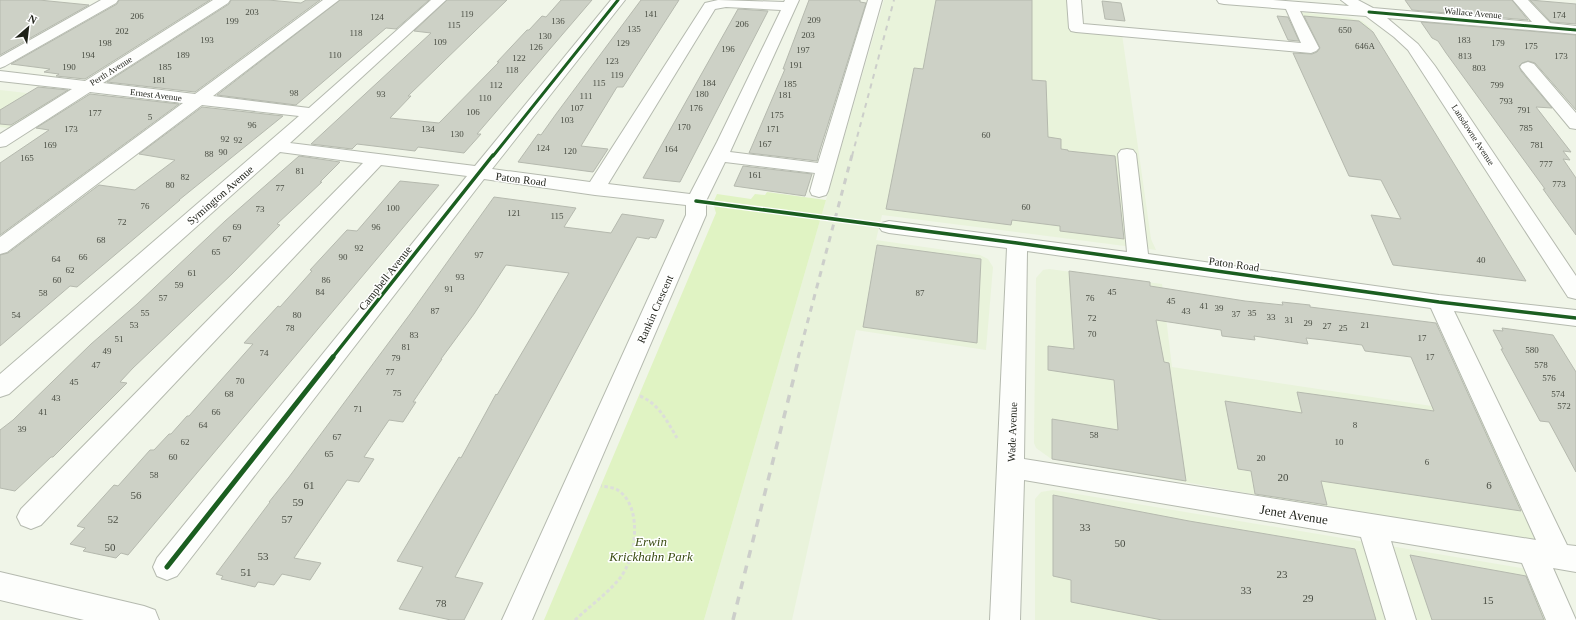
<svg xmlns="http://www.w3.org/2000/svg" width="1576" height="620" font-family="'Times New Roman',serif">
<rect width="100%" height="100%" fill="#f0f5e8"/>
<path fill="#e9f3db" d="M884,0H1070L1073,30L1122,34L1151,239L1156,250L882,215L876,240L980,255L988,259L993,267L986,350L856,330L792,620H704Z
M1297,12L1347,17L1362,21L1373,30L1302,24Z
M0,90L53,96L50,102L8,128L0,127Z
M1049,269L1162,284L1172,367L1485,414L1546,544L1342,510L1050,458L1036,448L1034,443L1036,278L1043,270Z
M1053,490L1552,573L1573,620H1035V499L1041,492Z"/>
<path fill="#e0f3c3" d="M767,192L826,200L704,620H544L716,213L713,203L717,194L751,199L755,194L765,195Z"/>
<path fill="#cdd1c6" stroke="#b5b9ae" d="M0,0H39L89,5L0,55Z
M119,0H210L85,79L56,76L59,74L44,72L50,69L11,64L117,4Z
M231,0H268L301,3L306,0H320L195,92L107,82L229,4Z
M340,0H429L396,29L386,28L296,105L217,95Z
M447,0H507L408,96H411L390,118L439,123L499,62H497L527,30H529L542,16L546,17L561,0H592L477,134H481L464,153L418,147L415,151L357,144L352,149L311,144L431,33L414,31Z
M641,0H679L623,87H617L581,146L608,149L595,169L593,172L518,162L538,134L541,135L556,114Z
M809,0H860V2L866,3L818,156L817,161L749,153L785,69H783Z
M936,0H1032V80L1046,81L1048,137L1061,139V149L1068,150V151L1115,156L1124,239L1060,231V226L1012,220L1011,225L886,209L914,68L923,69Z
M1405,0H1512L1528,20L1412,10Z
M1530,0L1576,4V24L1551,22Z
M1102,1L1121,3L1125,21L1105,19Z
M738,9L768,11L680,182L643,178Z
M1277,16L1288,17L1299,41L1288,40Z
M1304,16L1359,21L1373,32L1526,281L1393,265L1371,215L1401,219L1381,180L1349,176L1293,53L1312,54L1317,52L1320,48Z
M1421,22L1576,35V110L1535,63L1528,61L1522,63L1519,66L1521,71L1552,108L1536,107L1571,152L1563,151L1570,160L1563,159L1576,178V235L1543,189H1545L1446,53L1438,41L1432,38Z
M38,87L68,90L11,125L0,124V110Z
M90,94L179,104L0,235V163L49,130L36,128Z
M202,107L283,116L179,200H180L77,287L70,286L0,346V255L8,253L99,185L135,190L175,160L139,154Z
M299,156L340,162L320,182H322L277,224L280,225L232,274L133,368L120,382L127,383L53,457H51L15,491L0,488V430L13,420L91,344L137,304L225,221Z
M743,166L812,174L805,196L734,186Z
M400,181L439,185L128,555L121,553L116,558L83,551L86,548L70,544L85,528L77,526L114,485L118,486L150,450H154L169,434H171L187,416H189L253,344L244,343L278,306L280,307L312,271L310,270L347,230L357,231Z
M494,197L576,208L564,227L611,233L622,214L664,220L656,238L650,237L649,239L637,237L455,577L483,583L464,620H451L399,609L423,567L397,561L459,457L461,458L496,394L497,395L569,273L506,265L474,314L441,359H442L413,402H416L403,422L389,420L364,457L374,459L359,482L347,480L294,558L321,563L310,580L282,574L274,585L258,582L255,587L221,579L223,576L216,574L270,502H269L289,477L410,314Z
M877,245L981,259L977,343L863,327Z
M1069,271L1150,282V286L1245,301L1283,305L1282,302L1310,305V307L1436,323L1521,511L1321,481L1327,505L1255,494L1251,471L1238,469L1225,401L1302,413L1297,392L1434,411L1411,357L1365,351L1362,345L1324,340L1306,338L1308,344L1254,336L1255,340L1222,336L1221,330L1156,320L1164,362L1169,363L1186,481L1052,459V419L1118,430L1114,380L1048,370V346L1074,349Z
M1502,328L1553,335L1576,372V472L1549,422L1540,421L1501,349H1503L1493,330L1503,331Z
M1053,495L1189,521L1355,549L1376,620H1162L1071,602V580L1053,576Z
M1410,555L1526,576L1544,620H1432Z"/>
<g fill="none" stroke-linecap="round" stroke-linejoin="round">
<defs>
<path id="minor" d="M101,0H118L116,3L5,66L0,68V57Z
M213,0H230L228,3L103,83L195,94L323,0H339L213,96L309,108L431,0H446L290,143L475,166L611,0H625L492,169L590,182L705,3L718,0L784,2L785,0H799L730,152L818,163L868,0H882L828,191L826,195L819,197L812,195L810,191L815,173L725,162L706,201V215L532,620H502L686,215V205L595,195L484,179L177,576L167,580L157,576L153,567L157,558L467,176L381,165L41,525L31,529L21,525L17,517L21,509L363,163L280,152L9,394L0,397V374L299,116L202,105L7,252L0,254V237L183,103L90,92L6,146L0,147V134L72,89L0,81V71L85,81ZM726,7L781,10L717,142L690,194L608,184L715,9Z
M1067,0H1081L1083,24L1301,43L1286,9L1224,4L1219,3L1217,0H1273L1349,6L1341,0H1358L1373,8L1532,22L1513,0H1528L1550,23L1576,26V34L1387,18L1418,44L1435,66L1576,276V299L1568,297L1408,50L1394,37L1366,16L1300,11L1319,48L1316,51L1311,53L1076,32L1071,31L1069,28Z
M1528,62L1534,64L1576,113V129L1570,128L1522,70L1520,67L1522,64Z
M1127,149L1133,150L1136,154L1148,254L1439,295L1576,310V326L1454,311L1567,545L1576,546V572L1553,568L1576,620H1546L1522,563L1391,541L1416,620H1386L1361,537L1024,480L1020,620H990L1007,248L889,233L882,231L879,227L882,223L889,221L1127,252L1118,154L1121,150ZM1027,251L1431,308L1536,540L1024,459Z
M0,572L144,606L155,610L159,620H84L0,600Z"/>
</defs>
<use href="#minor" stroke="#b5baaf" stroke-width="2"/>
<path stroke="#dcdeda" stroke-width="3" stroke-dasharray="3.5 2.5" stroke-linecap="butt" d="M640,396C659,404 667,421 677,438
M575,620C590,606 607,594 620,578C636,558 643,508 619,491C614,487 607,487 601,486"/>
<use href="#minor" fill="#fdfefc" fill-rule="evenodd"/>
<path stroke="#ccceca" stroke-width="2" stroke-dasharray="5 5" stroke-linecap="butt" d="M852,156L894,0"/>
<path stroke="#ccceca" stroke-width="3" stroke-dasharray="6 6" stroke-linecap="butt" d="M798,358L852,155"/>
<path stroke="#ccceca" stroke-width="3.5" stroke-dasharray="8 8" stroke-linecap="butt" d="M733,620L799,357"/>
<defs>
<path id="cycleway-far2" d="M1369,12L1576,30
M493,156L618,0"/>
<path id="cycleway-far1" d="M696,201L1017,243L1439,302L1576,318
M332,358L493,155"/>
<path id="cycleway" d="M167,567L333,357"/>
</defs>
<use href="#cycleway-far2" stroke="#fff" stroke-width="5"/>
<use href="#cycleway-far1" stroke="#fff" stroke-width="6"/>
<use href="#cycleway" stroke="#fff" stroke-width="8"/>
<use href="#cycleway-far2" stroke="#1b5e20" stroke-width="3"/>
<use href="#cycleway-far1" stroke="#1b5e20" stroke-width="3.5"/>
<use href="#cycleway" stroke="#1b5e20" stroke-width="5"/>
</g>
<g text-anchor="middle" stroke-width="3" stroke-linejoin="round" paint-order="stroke">
<g font-size="9" fill="#4a4e44">
<text x="252" y="15">203</text>
<text x="467" y="17">119</text>
<text x="651" y="17">141</text>
<text x="1559" y="18">174</text>
<text x="137" y="19">206</text>
<text x="377" y="20">124</text>
<text x="814" y="23">209</text>
<text x="232" y="24">199</text>
<text x="558" y="24">136</text>
<text x="742" y="27">206</text>
<text x="454" y="28">115</text>
<text x="634" y="32">135</text>
<text x="1345" y="33">650</text>
<text x="122" y="34">202</text>
<text x="356" y="36">118</text>
<text x="808" y="38">203</text>
<text x="545" y="39">130</text>
<text x="207" y="43">193</text>
<text x="1464" y="43">183</text>
<text x="440" y="45">109</text>
<text x="105" y="46">198</text>
<text x="623" y="46">129</text>
<text x="1498" y="46">179</text>
<text x="1365" y="49">646A</text>
<text x="1531" y="49">175</text>
<text x="536" y="50">126</text>
<text x="728" y="52">196</text>
<text x="803" y="53">197</text>
<text x="88" y="58">194</text>
<text x="183" y="58">189</text>
<text x="335" y="58">110</text>
<text x="1465" y="59">813</text>
<text x="1561" y="59">173</text>
<text x="519" y="61">122</text>
<text x="612" y="64">123</text>
<text x="796" y="68">191</text>
<text x="69" y="70">190</text>
<text x="165" y="70">185</text>
<text x="1479" y="71">803</text>
<text x="512" y="73">118</text>
<text x="617" y="78">119</text>
<text x="159" y="83">181</text>
<text x="599" y="86">115</text>
<text x="709" y="86">184</text>
<text x="790" y="87">185</text>
<text x="496" y="88">112</text>
<text x="1497" y="88">799</text>
<text x="294" y="96">98</text>
<text x="381" y="97">93</text>
<text x="702" y="97">180</text>
<text x="785" y="98">181</text>
<text x="586" y="99">111</text>
<text x="485" y="101">110</text>
<text x="1506" y="104">793</text>
<text x="577" y="111">107</text>
<text x="696" y="111">176</text>
<text x="1524" y="113">791</text>
<text x="473" y="115">106</text>
<text x="95" y="116">177</text>
<text x="777" y="118">175</text>
<text x="150" y="120">5</text>
<text x="567" y="123">103</text>
<text x="252" y="128">96</text>
<text x="684" y="130">170</text>
<text x="1526" y="131">785</text>
<text x="71" y="132">173</text>
<text x="428" y="132">134</text>
<text x="773" y="132">171</text>
<text x="457" y="137">130</text>
<text x="986" y="138">60</text>
<text x="225" y="142">92</text>
<text x="238" y="143">92</text>
<text x="765" y="147">167</text>
<text x="50" y="148">169</text>
<text x="1537" y="148">781</text>
<text x="543" y="151">124</text>
<text x="671" y="152">164</text>
<text x="570" y="154">120</text>
<text x="223" y="155">90</text>
<text x="209" y="157">88</text>
<text x="27" y="161">165</text>
<text x="1546" y="167">777</text>
<text x="300" y="174">81</text>
<text x="755" y="178">161</text>
<text x="185" y="180">82</text>
<text x="1559" y="187">773</text>
<text x="170" y="188">80</text>
<text x="280" y="191">77</text>
<text x="145" y="209">76</text>
<text x="1026" y="210">60</text>
<text x="393" y="211">100</text>
<text x="260" y="212">73</text>
<text x="514" y="216">121</text>
<text x="557" y="219">115</text>
<text x="122" y="225">72</text>
<text x="237" y="230">69</text>
<text x="376" y="230">96</text>
<text x="227" y="242">67</text>
<text x="101" y="243">68</text>
<text x="359" y="251">92</text>
<text x="216" y="255">65</text>
<text x="479" y="258">97</text>
<text x="83" y="260">66</text>
<text x="343" y="260">90</text>
<text x="56" y="262">64</text>
<text x="1481" y="263">40</text>
<text x="70" y="273">62</text>
<text x="192" y="276">61</text>
<text x="460" y="280">93</text>
<text x="57" y="283">60</text>
<text x="326" y="283">86</text>
<text x="179" y="288">59</text>
<text x="449" y="292">91</text>
<text x="320" y="295">84</text>
<text x="1112" y="295">45</text>
<text x="43" y="296">58</text>
<text x="920" y="296">87</text>
<text x="163" y="301">57</text>
<text x="1090" y="301">76</text>
<text x="1171" y="304">45</text>
<text x="1204" y="309">41</text>
<text x="1219" y="311">39</text>
<text x="435" y="314">87</text>
<text x="1186" y="314">43</text>
<text x="145" y="316">55</text>
<text x="1252" y="316">35</text>
<text x="1236" y="317">37</text>
<text x="16" y="318">54</text>
<text x="297" y="318">80</text>
<text x="1271" y="320">33</text>
<text x="1092" y="321">72</text>
<text x="1289" y="323">31</text>
<text x="1308" y="326">29</text>
<text x="134" y="328">53</text>
<text x="1365" y="328">21</text>
<text x="1327" y="329">27</text>
<text x="290" y="331">78</text>
<text x="1343" y="331">25</text>
<text x="1092" y="337">70</text>
<text x="414" y="338">83</text>
<text x="1422" y="341">17</text>
<text x="119" y="342">51</text>
<text x="406" y="350">81</text>
<text x="1532" y="353">580</text>
<text x="107" y="354">49</text>
<text x="264" y="356">74</text>
<text x="1430" y="360">17</text>
<text x="396" y="361">79</text>
<text x="96" y="368">47</text>
<text x="1541" y="368">578</text>
<text x="390" y="375">77</text>
<text x="1549" y="381">576</text>
<text x="240" y="384">70</text>
<text x="74" y="385">45</text>
<text x="397" y="396">75</text>
<text x="229" y="397">68</text>
<text x="1558" y="397">574</text>
<text x="56" y="401">43</text>
<text x="1564" y="409">572</text>
<text x="358" y="412">71</text>
<text x="43" y="415">41</text>
<text x="216" y="415">66</text>
<text x="203" y="428">64</text>
<text x="1355" y="428">8</text>
<text x="22" y="432">39</text>
<text x="1094" y="438">58</text>
<text x="337" y="440">67</text>
<text x="185" y="445">62</text>
<text x="1339" y="445">10</text>
<text x="329" y="457">65</text>
<text x="173" y="460">60</text>
<text x="1261" y="461">20</text>
<text x="1427" y="465">6</text>
<text x="154" y="478">58</text>
</g>
<g font-size="9" fill="#1f2219" stroke="#fff">
<text transform="translate(1473 13) rotate(5)" y="3">Wallace Avenue</text>
<text transform="translate(111 71) rotate(-32)" y="3">Perth Avenue</text>
<text transform="translate(156 95) rotate(7)" y="3">Ernest Avenue</text>
<text transform="translate(1473 135) rotate(57)" y="3">Lansdowne Avenue</text>
</g>
<g font-size="11" fill="#1f2219" stroke="#fff">
<text transform="translate(521 179) rotate(7)" y="4">Paton Road</text>
<text transform="translate(220 195) rotate(-41)" y="4">Symington Avenue</text>
<text transform="translate(1234 264) rotate(8)" y="4">Paton Road</text>
<text transform="translate(385 278) rotate(-52)" y="4">Campbell Avenue</text>
<text transform="translate(655 309) rotate(-66)" y="4">Rankin Crescent</text>
<text transform="translate(1012 432) rotate(-88)" y="4">Wade Avenue</text>
</g>
<g font-size="11" fill="#4a4e44">
<text x="1283" y="481">20</text>
<text x="309" y="489">61</text>
<text x="1489" y="489">6</text>
<text x="136" y="499">56</text>
<text x="298" y="506">59</text>
<text x="113" y="523">52</text>
<text x="287" y="523">57</text>
<text x="1085" y="531">33</text>
<text x="1120" y="547">50</text>
<text x="110" y="551">50</text>
<text x="263" y="560">53</text>
<text x="246" y="576">51</text>
<text x="1282" y="578">23</text>
<text x="1246" y="594">33</text>
<text x="1308" y="602">29</text>
<text x="1488" y="604">15</text>
<text x="441" y="607">78</text>
</g>
<g font-size="13" fill="#1f2219" stroke="#fff">
<text transform="translate(1294 514) rotate(9)" y="5">Jenet Avenue</text>
</g>
<g font-size="13" font-style="italic" fill="#3a4c12" stroke="#fff">
<text x="651" y="546">Erwin<tspan x="651" dy="15">Krickhahn Park</tspan></text>
</g>
</g>
<g transform="translate(28 28) rotate(28)" stroke="#ffffff" stroke-width="3" paint-order="stroke">
<path d="M0-3L7 15L0 10L-7 15Z" fill="#1f2219"/>
<text y="-6" font-size="11" font-weight="bold" text-anchor="middle" fill="#1f2219">N</text>
</g>
</svg>
